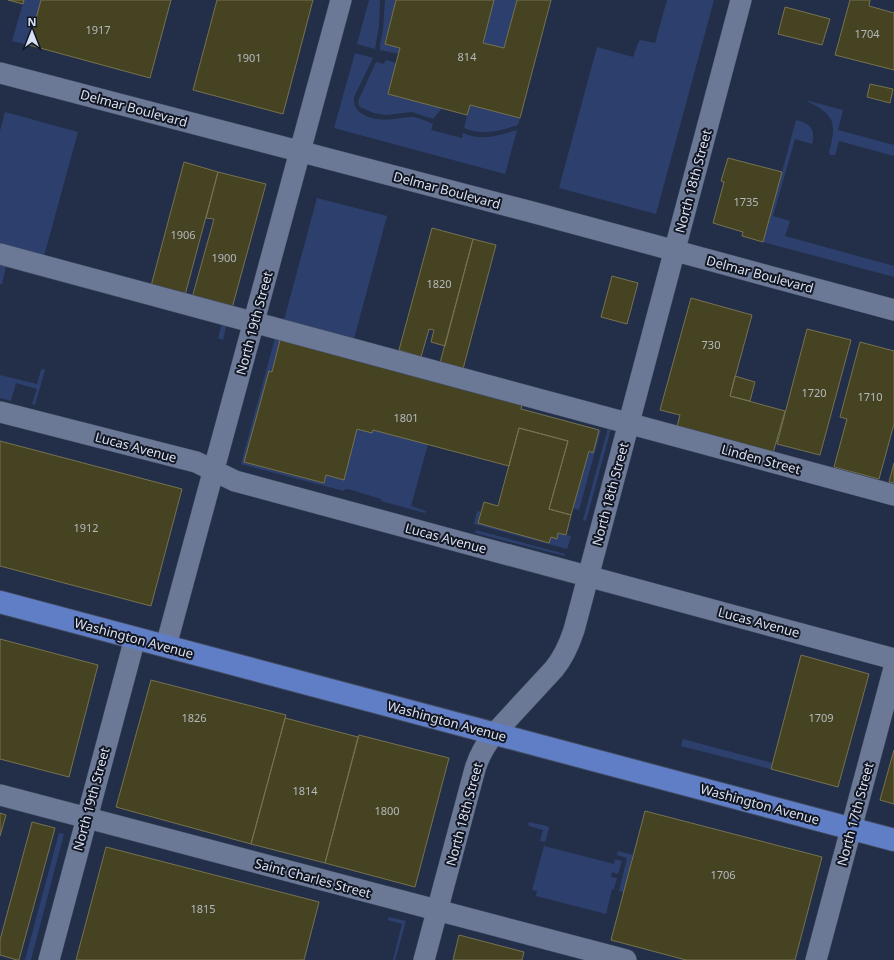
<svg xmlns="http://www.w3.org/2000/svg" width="894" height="960" font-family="'Noto Sans',sans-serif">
<rect width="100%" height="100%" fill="#232f48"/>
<path fill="#2d406d" d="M24,0H41L29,45L12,41Z
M369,0H380L379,26L375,49L357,44Z
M385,0H396L385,43L400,48L399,54L380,50V45L383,30Z
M494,0H517L504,48L483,43Z
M667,0H714L656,214L559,188L597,47L633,57L639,41L641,40L655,43Z
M355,53L373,58L354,97C352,118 379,121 394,119C400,118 406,117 413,117C420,118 426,121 433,124L431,130L462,138L463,133C481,142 499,135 517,130L505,174L334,128Z
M386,60L396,63L442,108L433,119L412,112L386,115L374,113L360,107L358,104L359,99L376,62L384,64Z
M805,100L843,110L838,130L894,145V156L839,141L835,155H830L829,153C837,121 835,115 805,100Z
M470,105L520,118L518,125C499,131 484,136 464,128Z
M5,112L78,132L44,256L0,244V131Z
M796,120C810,123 816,129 812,144L795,139L773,216L790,221L785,236L894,266V277L763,242Z
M317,198L387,216L354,339L284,320Z
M0,263L227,322L223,340L218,338L222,323L6,266L2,284H0Z
M275,338L280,340L272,372L269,371L244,462L324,483L326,475L344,479L357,429L372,433L373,430L428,444L411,506L426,511L425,513L381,501V499L348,489H345L344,491L241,464Z
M43,369L45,370L35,405L32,404L37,389L16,383L11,401L0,398V375L37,384L41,370Z
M609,424L612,425L586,521L583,520Z
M599,430H601L579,510L573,508L589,451L593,453Z
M477,511L481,512L478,523L549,543L551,537L557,538L558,533L571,536L567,549L474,524Z
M476,530L565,554V556L475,533Z
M683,739L772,763L771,769L681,746Z
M529,822L547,826L549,828L545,842L540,841L543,830L529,826L528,824Z
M59,833L64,834L31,960H25Z
M544,846L614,864L615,859L622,861L618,874L612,872L611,877L617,878L614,889H612L606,914L536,896L537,891L532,890Z
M618,851L633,855L624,892L619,891L627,858L617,855Z
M389,917L406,921L395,960H393L402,924L388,920Z"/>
<path fill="#464322" stroke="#767250" d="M8,0H24L23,4Z
M41,0H171L150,78L29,45Z
M217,0H313L283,114L193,90Z
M396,0H494L483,43L504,48L517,0H551L520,118L470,105L467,115L388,94L400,48L385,44Z
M850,0H870L869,6L894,13V70L835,55Z
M785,7L830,19L822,45L778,34Z
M870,84L893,89L890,103L867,97Z
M728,158L782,172L763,242L742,236L743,232L713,223L724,182L721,181Z
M184,162L218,172L185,295L151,286Z
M218,172L266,184L232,308L192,298L214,219L206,218Z
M432,228L473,239L445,346L431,342L434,330L429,329L421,357L399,350Z
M473,239L496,245L463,369L440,363Z
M612,276L638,283L627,324L601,317Z
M691,298L752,315L730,396L785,411L773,453L677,427L680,415L660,410Z
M807,329L851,340L820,455L777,444Z
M280,340L522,404L521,409L599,430L593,453L589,451L571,515L549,509L568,441L519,428L509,466L373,430L372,433L357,429L344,480L326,475L324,483L244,462L269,371L272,372Z
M860,342L894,351V424L879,479L834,467L847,419L840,417Z
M735,376L755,382L750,401L730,396Z
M519,428L568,441L549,509L571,515L566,535L558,533L557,539L551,537L549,543L478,523L484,502L498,506Z
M0,441L182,489L151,606L0,566Z
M894,463V483L889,482Z
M0,639L98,665L69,777L0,759Z
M801,655L869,674L838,787L771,769Z
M151,680L286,715L251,844L116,807Z
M285,718L358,737L325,863L251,844Z
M359,735L449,758L415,887L325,863Z
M894,750V804L880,800Z
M645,811L822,857L795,960H686L611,940Z
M0,813L6,815L0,836Z
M32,822L55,828L19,960H17L0,955V940Z
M106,847L319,902L304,960H76Z
M459,935L524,952L522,960H453Z"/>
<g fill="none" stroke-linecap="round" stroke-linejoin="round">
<defs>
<path id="minor" d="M0,73L528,211L894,310
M0,254L894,495
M0,412L196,462L235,481L894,659
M166,646L341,0
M0,795L626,960
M49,960L135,638
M424,960L475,769C479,756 485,745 494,734L554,669C564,657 569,645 574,630L741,0
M816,960L894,668"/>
<path id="major" d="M0,602L894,840"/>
</defs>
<use href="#minor" stroke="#414b61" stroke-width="22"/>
<use href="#major" stroke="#414b61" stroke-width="24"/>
<use href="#minor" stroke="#6b7997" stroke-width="21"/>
<use href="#major" stroke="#607ec6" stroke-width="22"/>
</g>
<g text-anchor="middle" stroke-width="4" stroke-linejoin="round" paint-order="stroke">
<g font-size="11" fill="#b4b9bd">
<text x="98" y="34">1917</text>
<text x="867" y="38">1704</text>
<text x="467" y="61">814</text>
<text x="249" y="62">1901</text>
<text x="746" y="206">1735</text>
<text x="183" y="239">1906</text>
<text x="224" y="262">1900</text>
<text x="439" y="288">1820</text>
<text x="711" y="349">730</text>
<text x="814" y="397">1720</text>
<text x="870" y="401">1710</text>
<text x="406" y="422">1801</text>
<text x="86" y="532">1912</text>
<text x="194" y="722">1826</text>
<text x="821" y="722">1709</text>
<text x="305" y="795">1814</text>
<text x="387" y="815">1800</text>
<text x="723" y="879">1706</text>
<text x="203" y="913">1815</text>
</g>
<g font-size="13" fill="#d8e0f1" stroke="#121723">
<text transform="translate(134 108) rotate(15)" y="5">Delmar Boulevard</text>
<text transform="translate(693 181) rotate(-75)" y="5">North 18th Street</text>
<text transform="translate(447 190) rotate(15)" y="5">Delmar Boulevard</text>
<text transform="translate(760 274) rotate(15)" y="5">Delmar Boulevard</text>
<text transform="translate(254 323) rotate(-75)" y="5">North 19th Street</text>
<text transform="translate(136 447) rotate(15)" y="5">Lucas Avenue</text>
<text transform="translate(761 459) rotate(15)" y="5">Linden Street</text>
<text transform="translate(610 494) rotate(-75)" y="5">North 18th Street</text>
<text transform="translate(446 538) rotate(15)" y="5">Lucas Avenue</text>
<text transform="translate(759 622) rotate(15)" y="5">Lucas Avenue</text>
<text transform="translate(134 638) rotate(15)" y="5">Washington Avenue</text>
<text transform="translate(447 721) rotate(15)" y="5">Washington Avenue</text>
<text transform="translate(91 799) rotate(-75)" y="5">North 19th Street</text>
<text transform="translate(760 804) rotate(15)" y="5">Washington Avenue</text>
<text transform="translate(464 814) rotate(-75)" y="5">North 18th Street</text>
<text transform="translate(855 814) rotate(-75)" y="5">North 17th Street</text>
<text transform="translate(313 878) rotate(15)" y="5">Saint Charles Street</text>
</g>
</g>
<g transform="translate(32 32)" stroke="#121723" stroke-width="3" paint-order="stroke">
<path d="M0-3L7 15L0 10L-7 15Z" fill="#d8e0f1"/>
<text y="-6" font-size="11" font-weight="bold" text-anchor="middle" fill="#d8e0f1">N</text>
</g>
</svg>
